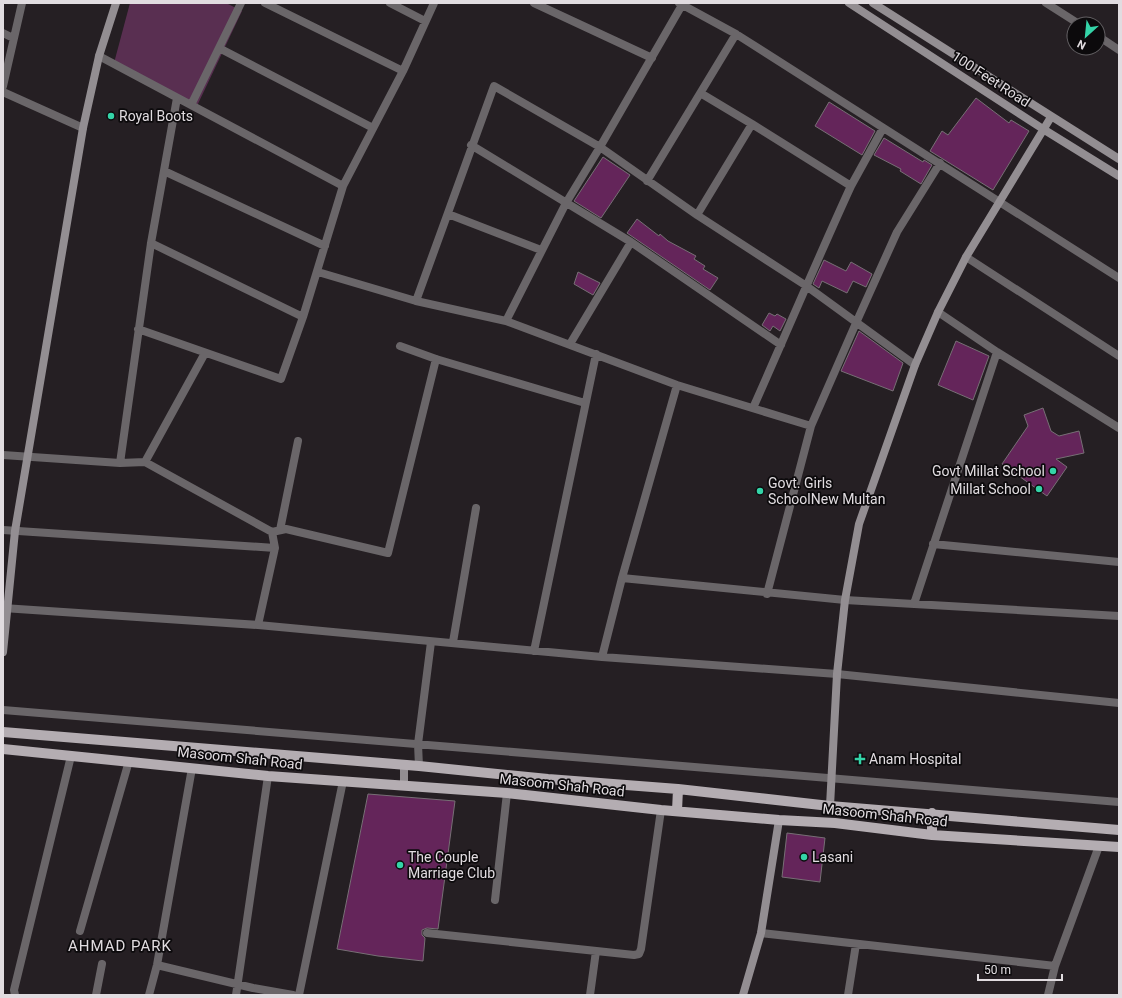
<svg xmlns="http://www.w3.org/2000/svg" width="1122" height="998" font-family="Roboto,sans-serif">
<rect width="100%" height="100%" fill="#251f23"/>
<path fill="#592f51" d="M130,3H226L242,11L196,108L114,63Z"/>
<path fill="#64255a" stroke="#776f75" d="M976,98L1009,123L1011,120L1029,131L993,190L930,151L942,131L948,135Z
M829,102L875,131L862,155L815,126Z
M884,138L923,162L924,160L932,165L921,184L900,171L901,169L874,155Z
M603,157L630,175L601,218L574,201Z
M637,219L659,236L660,234L668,241L696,256L694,259L705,266L703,269L718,278L710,290L627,233Z
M824,260L846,271L851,262L872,274L866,287L853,281L847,293L822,281L819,288L813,284Z
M578,272L600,283L593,295L574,284Z
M769,313L775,316L777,314L786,319L780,331L773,326L770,331L762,325Z
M859,331L903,363L893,391L841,371Z
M956,341L989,356L973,400L938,385Z
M1043,408L1051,431L1059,436L1079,431L1084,453L1056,459L1067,467L1047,496L1002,464L1028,426L1024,415Z
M368,794L455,801L438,929L427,928L422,930V935L425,938L423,961L378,956L337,949Z
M787,833L825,838L820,882L782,877Z"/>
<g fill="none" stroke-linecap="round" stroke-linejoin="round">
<path stroke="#6a6669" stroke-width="8" d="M265,3L403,71
M390,3L425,21
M534,3L652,58
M679,3L736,34L1119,278
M1046,3L1079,24
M3,33L13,38
M1098,36L1119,50
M219,48L373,128
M99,56L343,186
M3,86L22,3
M3,92L83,128
M702,94L752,124
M191,105L241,3
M471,145L631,242L781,345
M164,171L325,246
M647,181L736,34
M851,186L883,128
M448,214L541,250
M697,215L752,124L851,186C817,260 786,334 753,408
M151,243L303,317
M966,257L1119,356
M318,272L416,301L494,86L600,147L697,215L805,285L915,365
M416,301L506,321L677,385L811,426
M938,312L997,352L1119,428
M506,321L566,203L600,147L682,5
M138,329L281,379L303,317L343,186L403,71L434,3
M570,344L631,242
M400,346L436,359L585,403
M3,455L120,463L145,462L272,532L275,548L258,625
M145,462L205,353
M120,463L151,243L177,98
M3,530L275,548
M280,530L298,441
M272,532L286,529L388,553L436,359
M933,544L1119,562
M622,578L845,600L1119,616
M767,594L811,426L856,323L897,232L940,163
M914,604L997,352
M3,608L258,625L602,657L837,674L1119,703
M453,642L476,508
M534,651L596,354
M602,657L622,578L677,385
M3,710L1119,802
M419,766L418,744L431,642
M495,900L507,793
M80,931L129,761
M427,933L634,955L639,954L641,949L661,810
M761,933L1055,966
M157,965L253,988L293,995
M15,995L14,990L71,756
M96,995L102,964
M149,995L157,965L192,768
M236,995L268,776
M299,995L343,781
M590,995L596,951
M848,995L856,944
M1048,995L1055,966L1099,846"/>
<path stroke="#938e92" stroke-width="8" d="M849,3L1043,129L1119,176
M873,3L1119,159
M3,652L15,531L83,128L99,56L116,3
M404,786V764
M830,806L837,674L845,600L859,524L915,365L938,312L966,257L1051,117
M743,995L761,933L779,820"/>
<path stroke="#b4adb2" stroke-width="10" d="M3,732L419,766L548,779L678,789L830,806L1119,830
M3,749L268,776L507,793L661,810L779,820L835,823L932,835L1119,847
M677,811L678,789
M932,835V813"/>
</g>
<g fill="#34d4a8" stroke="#0c0a0c" stroke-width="1.5">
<circle cx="111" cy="116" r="4"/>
<circle cx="1053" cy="471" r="4"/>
<circle cx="1039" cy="489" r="4"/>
<circle cx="760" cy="491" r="4"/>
<path d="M858 753h4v4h4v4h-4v4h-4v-4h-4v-4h4z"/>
<circle cx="804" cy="857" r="4"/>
<circle cx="400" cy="865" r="4"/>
</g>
<g text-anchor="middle" stroke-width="3.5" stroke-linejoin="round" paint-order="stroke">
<g font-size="14" fill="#e1dce0" stroke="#0c0a0c">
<text transform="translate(991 79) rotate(33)" y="5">100 Feet Road</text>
<text transform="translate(240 758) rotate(6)" y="5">Masoom Shah Road</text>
<text transform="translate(562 785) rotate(6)" y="5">Masoom Shah Road</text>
<text transform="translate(885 815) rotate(6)" y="5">Masoom Shah Road</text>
</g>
<g font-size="14" fill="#e1dce0" stroke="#0c0a0c" text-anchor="start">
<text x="119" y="121">Royal Boots</text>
<text x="1045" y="476" text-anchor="end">Govt Millat School</text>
<text x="768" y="488">Govt. Girls<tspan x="768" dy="16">SchoolNew Multan</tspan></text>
<text x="1031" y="494" text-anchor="end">Millat School</text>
<text x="869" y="764">Anam Hospital</text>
<text x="408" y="862">The Couple<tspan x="408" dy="16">Marriage Club</tspan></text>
<text x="812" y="862">Lasani</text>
</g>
<g font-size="15" letter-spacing="1" fill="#e1dce0" stroke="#0c0a0c">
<text x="120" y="951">AHMAD PARK</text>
</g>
</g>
<rect width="1122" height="998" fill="none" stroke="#e1dce0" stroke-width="8"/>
<g transform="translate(1086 36) rotate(207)"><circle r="19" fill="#0c0a0c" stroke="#615e61"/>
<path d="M0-3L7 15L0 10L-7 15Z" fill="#34d4a8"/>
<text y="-6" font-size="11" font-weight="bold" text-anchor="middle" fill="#e1dce0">N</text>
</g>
<path d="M978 974v6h84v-6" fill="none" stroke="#e1dce0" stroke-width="2"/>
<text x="984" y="974" font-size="12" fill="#e1dce0" stroke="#0c0a0c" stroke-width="3" paint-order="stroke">50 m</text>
</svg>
